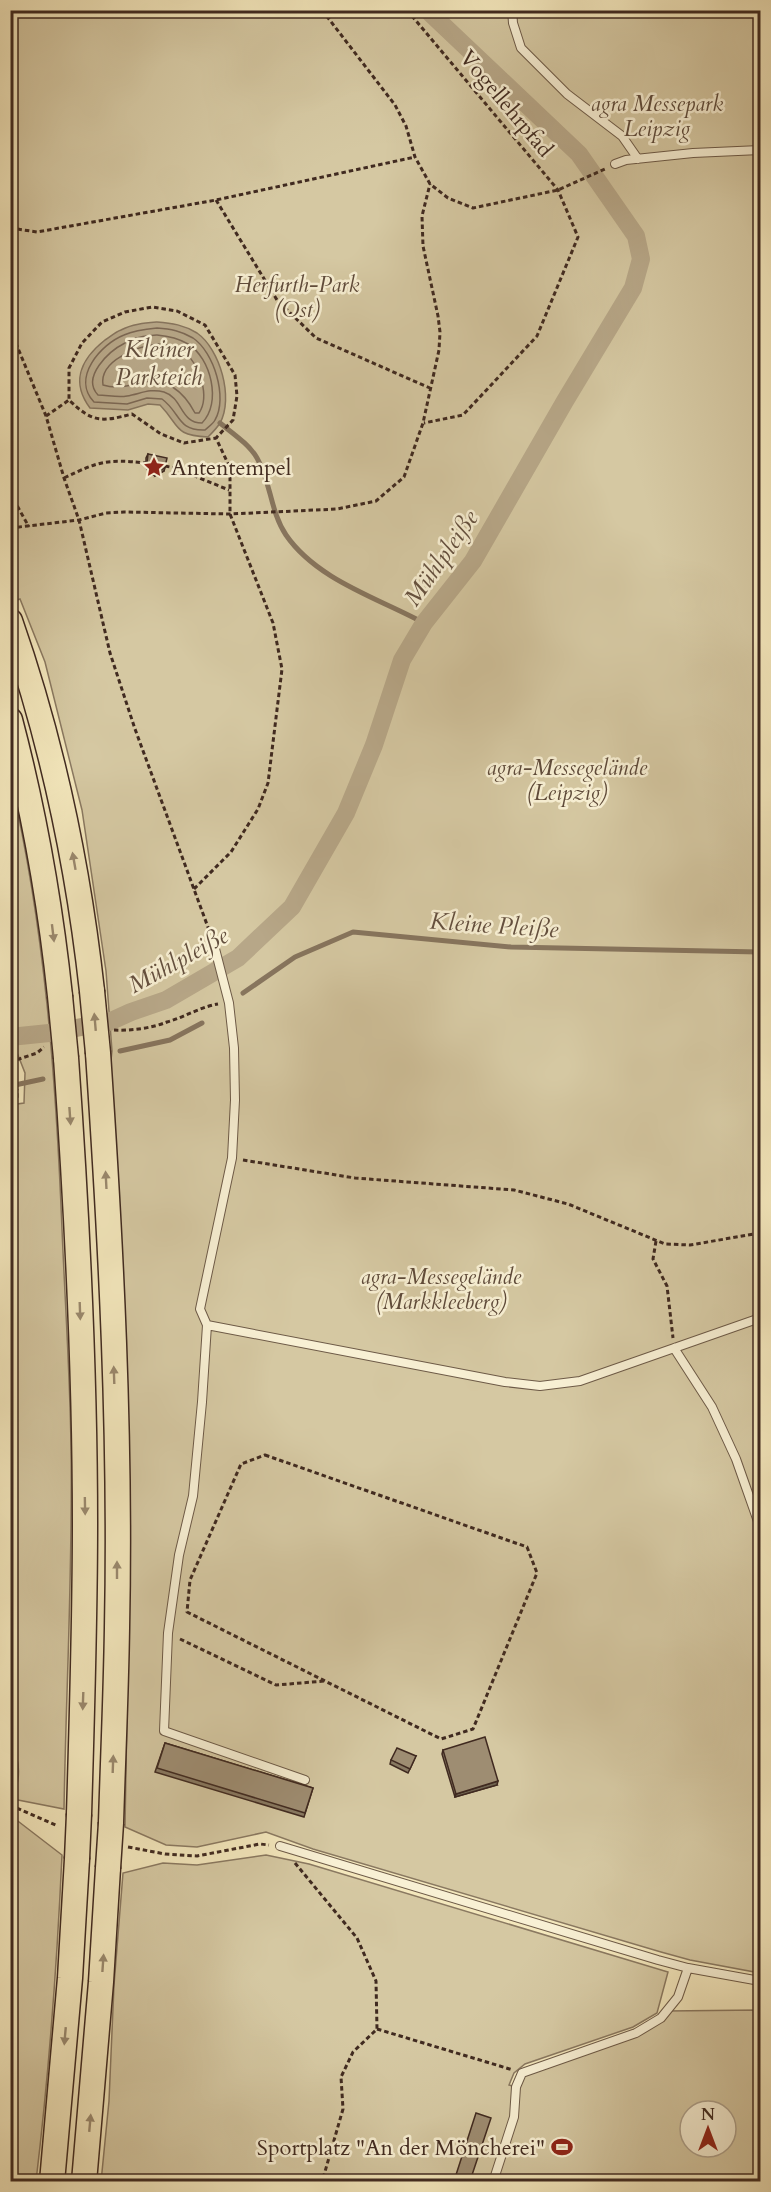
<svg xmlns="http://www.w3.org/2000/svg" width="771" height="2192" font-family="Cardo,serif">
<rect width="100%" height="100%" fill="#f4e8bd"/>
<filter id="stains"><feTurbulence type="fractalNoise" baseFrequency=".00333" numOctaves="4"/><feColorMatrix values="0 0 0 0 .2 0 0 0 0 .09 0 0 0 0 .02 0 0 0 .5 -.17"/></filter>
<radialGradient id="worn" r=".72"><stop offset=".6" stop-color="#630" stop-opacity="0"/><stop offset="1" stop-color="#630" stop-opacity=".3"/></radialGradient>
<path fill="#d5c8a2" stroke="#8a7961" stroke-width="1.5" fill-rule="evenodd" d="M10,11H760V1973L690,1960L661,1952L313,1849L266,1832L197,1847L166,1845L125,1827L129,1600L110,1069L112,1051L106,971L82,810L45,662L20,599L11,602Z
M11,782C45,928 56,1080 62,1229C65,1302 70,1374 71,1447C73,1568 66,1689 64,1809L18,1800L14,1797C19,1780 22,1762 11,1746L10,1105L24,1103L25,1073L14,1045L11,1029L13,982L10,980Z
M10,1815L62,1855C57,1964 49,2073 36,2181H11Z
M266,1855L309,1864L668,1972L657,2013L633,2027L525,2064L514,2073L509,2085L516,2087L522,2073L636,2033L666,2011L760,2010V2181L101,2182L109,2101L114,1985L123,1873L163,1863L197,1865ZM690,2111H726V2147H690Z"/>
<path fill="#b7a788" stroke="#87755e" stroke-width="1.5" d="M157,322C172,323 184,325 197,333C220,349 234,398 220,423C217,428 212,433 208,437C173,435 181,427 160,405L148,404L128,410L90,408C70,381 81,359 105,340C110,337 115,332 121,330C132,324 145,323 157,322Z"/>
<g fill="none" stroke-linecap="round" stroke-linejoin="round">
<path stroke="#7c6854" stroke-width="1.5" d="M157,328C171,329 181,331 193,338C214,352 228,398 215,420C213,424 208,427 205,430C177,431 181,413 162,399L147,398L127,404L94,402C71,378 101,344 124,335C135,330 146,329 157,328Z
M157,335C169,336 178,338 188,344C211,358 222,403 202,423C180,423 183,398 164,392C150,388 140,394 127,396C118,398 107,395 98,395C81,377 109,351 125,343C134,337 146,336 157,335Z
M158,344C167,345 177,346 185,353C200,365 210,397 199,413H195C184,392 166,376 141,383C128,386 116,389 103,385C99,360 139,346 158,344Z"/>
<path stroke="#87755e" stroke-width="5" d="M220,423C232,433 249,444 257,458C271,482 270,511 286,535C317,580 378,598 424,623
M243,993L295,957L353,932L511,947L760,952
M120,1051L170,1040L202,1023
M15,1085L43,1079"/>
<path stroke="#b7a788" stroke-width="18" d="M10,1037L49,1033L109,1022L131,1012L166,1000L238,958L292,907L346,813L374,745L402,660L424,623L473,561L565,401L633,288L641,259L636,236L579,154L427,10"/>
<defs>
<path id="service" d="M512,10L513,23L521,48L567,94L622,136L638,159
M615,164L626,160L693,153L760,150
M213,941L229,1003L234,1048L235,1100L232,1158L200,1309L207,1325L202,1402L193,1496L179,1555L168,1633L164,1731L305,1780
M207,1325L505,1382L540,1386L580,1381L760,1318
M674,1348L712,1407L736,1459L760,1527
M280,1846L658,1960L688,1968L760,1981
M493,2182L514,2117L516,2087L522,2073L636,2033L661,2018L678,1997L688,1968"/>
<path id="trunk" d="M10,621C52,741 78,864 92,991
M10,720C34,811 50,902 60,996
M98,1053C111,1244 121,1437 117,1628C116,1693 113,1758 111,1823
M66,1058C77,1213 85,1368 85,1524C85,1621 82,1717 79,1814
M52,2182L70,1978L77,1859
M84,2182L101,1982L108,1868"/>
</defs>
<use href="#service" stroke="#6d5a47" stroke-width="10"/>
<use href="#trunk" stroke="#402a20" stroke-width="27"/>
<path stroke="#402a20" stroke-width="3" stroke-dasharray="4.5 3" stroke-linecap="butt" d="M322,10L395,105L406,126L415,157L430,184L448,198L473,208L558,190L605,169
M407,10L558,190L578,237L537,336L463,415L424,423
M216,200L277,300L316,338L430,388
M10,228L37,232L216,200L415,157
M10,329L46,416L64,478L79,520L110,653L135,729L209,930
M46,416L69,400
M165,466L175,468L229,490
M64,478C99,461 107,459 146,463
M10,493L29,527
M10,528L79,520L106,513L124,512L230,514L337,509L376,501L404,477L423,423L439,350L440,332L438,316L423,246L422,216L430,184
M194,889L231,852L258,809L268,783L282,669L273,623L230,514V468L216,438L233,420L237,396L235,375L205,325L177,311L152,307L125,312L102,322L82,343L69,368V400C93,423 101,422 132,414L161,434L184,443L216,438
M114,1030C131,1031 152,1028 167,1022C185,1017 200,1007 218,1004
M12,1060L16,1068V1080
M10,1062L37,1053L44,1047
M10,1096L17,1098V1089
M243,1160L355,1178L514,1190L568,1204L665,1244L690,1245L760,1233
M656,1241L653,1259L667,1286L673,1338
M265,1455L527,1547L537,1573L473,1729L441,1739L187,1612L190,1580L241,1464Z
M180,1639L276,1685L325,1681
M10,1753L13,1776L10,1780
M10,1805L58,1826
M128,1847L165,1854L197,1856L260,1844L269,1845
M295,1863L357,1938L376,1981L377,2029L353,2052L341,2077L343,2109L322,2182
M377,2029L513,2070"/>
<use href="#service" stroke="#f8f0d4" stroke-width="8"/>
<use href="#trunk" stroke="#f4e8bd" stroke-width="24"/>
<defs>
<path id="trunk-bridge" d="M92,991L98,1053
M60,996L66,1058
M77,1859L79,1814
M108,1868L111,1823"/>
</defs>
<use href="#trunk-bridge" stroke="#402a20" stroke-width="27" stroke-linecap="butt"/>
<use href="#trunk-bridge" stroke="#f4e8bd" stroke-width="24"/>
</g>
<path fill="#887962" stroke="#402a20" stroke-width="1.5" d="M148,454L165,467L164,471L155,476L149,473L146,467V458Z
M165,1743L313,1788L304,1817L155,1772Z
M443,1750L497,1785L455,1797L442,1754Z
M416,1756L408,1773L390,1764L391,1760Z"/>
<path fill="#6f6350" stroke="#402a20" stroke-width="1.5" d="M165,467L164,471L155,476L156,473Z
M498,1781L497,1785L455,1797L456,1794Z"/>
<path fill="#9e8d72" stroke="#402a20" stroke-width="1.5" d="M148,454L167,458L165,467L156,473L150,470L147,463Z
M485,1737L498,1781L456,1794L443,1750Z
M165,1743L313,1788L305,1813L157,1768Z
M397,1748L416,1756L410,1769L391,1760Z
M476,2113L491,2118L470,2181H445L446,2179L454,2181Z"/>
<defs><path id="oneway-solid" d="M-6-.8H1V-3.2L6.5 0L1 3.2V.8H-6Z" transform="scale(1.5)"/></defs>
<g fill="#9a896e">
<use href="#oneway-solid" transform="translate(74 861) rotate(-100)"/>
<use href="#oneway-solid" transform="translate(53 933) rotate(83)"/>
<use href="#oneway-solid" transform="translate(95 1022) rotate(-95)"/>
<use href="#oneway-solid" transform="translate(70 1116) rotate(86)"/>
<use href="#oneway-solid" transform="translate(106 1180) rotate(-93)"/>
<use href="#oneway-solid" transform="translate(80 1311) rotate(88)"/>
<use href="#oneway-solid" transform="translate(114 1375) rotate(-92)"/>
<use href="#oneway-solid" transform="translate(85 1506) rotate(89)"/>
<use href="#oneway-solid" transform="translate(117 1570) rotate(-90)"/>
<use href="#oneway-solid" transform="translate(83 1701) rotate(92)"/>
<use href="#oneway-solid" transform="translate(113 1764) rotate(-88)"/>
<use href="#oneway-solid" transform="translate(103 1963) rotate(-86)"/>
<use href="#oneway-solid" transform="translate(65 2036) rotate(95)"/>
<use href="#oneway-solid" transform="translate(90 2123) rotate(-85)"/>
</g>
<defs>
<symbol id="sight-bare" viewBox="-9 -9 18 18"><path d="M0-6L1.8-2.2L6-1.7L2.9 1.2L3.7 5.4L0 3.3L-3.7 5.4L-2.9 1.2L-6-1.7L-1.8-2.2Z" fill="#8f2418" stroke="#f8f0d4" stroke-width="2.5" paint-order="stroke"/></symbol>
<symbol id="stadium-bare" viewBox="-9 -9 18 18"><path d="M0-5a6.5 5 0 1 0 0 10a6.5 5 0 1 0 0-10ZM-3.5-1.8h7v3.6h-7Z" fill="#8f2418" stroke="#f8f0d4" stroke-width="2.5" paint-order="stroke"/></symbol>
</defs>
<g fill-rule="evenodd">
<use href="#sight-bare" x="139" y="452" width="30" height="30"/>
<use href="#stadium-bare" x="547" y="2132" width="30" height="30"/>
</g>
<g text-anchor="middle" stroke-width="5" stroke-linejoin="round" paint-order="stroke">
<g font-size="22" fill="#402a20" stroke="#f8f0d4">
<text transform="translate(507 103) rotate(50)" y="8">Vogellehrpfad</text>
</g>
<g font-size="22" font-style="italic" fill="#5e4a3a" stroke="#f8f0d4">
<text x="657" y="111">agra Messepark<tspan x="657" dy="25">Leipzig</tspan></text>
<text x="297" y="292">Herfurth-Park<tspan x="297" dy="25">(Ost)</tspan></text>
<text x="567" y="775">agra-Messegelände<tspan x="567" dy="25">(Leipzig)</tspan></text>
<text x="441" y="1284">agra-Messegelände<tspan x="441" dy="25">(Markkleeberg)</tspan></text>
</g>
<g font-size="22" fill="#402a20" stroke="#f8f0d4" text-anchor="start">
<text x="171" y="475">Antentempel</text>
<text x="545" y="2155" text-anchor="end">Sportplatz "An der Möncherei"</text>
</g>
<g font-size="24" font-style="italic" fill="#64503f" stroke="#f8f0d4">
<text x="159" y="357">Kleiner<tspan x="159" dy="28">Parkteich</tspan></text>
<text transform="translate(441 558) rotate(-55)" y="8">Mühlpleiße</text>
<text transform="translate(494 925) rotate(4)" y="8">Kleine Pleiße</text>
<text transform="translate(178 960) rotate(-29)" y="8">Mühlpleiße</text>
</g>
</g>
<rect width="771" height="2192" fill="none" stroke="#f4e8bd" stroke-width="36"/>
<rect x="12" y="12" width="747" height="2168" fill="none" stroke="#402a20" stroke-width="3"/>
<rect x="18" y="18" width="735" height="2156" fill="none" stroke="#402a20" stroke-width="1.5"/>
<g transform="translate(708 2129)"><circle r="28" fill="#f8f0d4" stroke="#aea18c" stroke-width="1.5"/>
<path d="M0-4.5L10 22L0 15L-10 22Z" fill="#8f2418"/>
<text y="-9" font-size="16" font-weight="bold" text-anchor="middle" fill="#402a20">N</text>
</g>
<rect width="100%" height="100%" filter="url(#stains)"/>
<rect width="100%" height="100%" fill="url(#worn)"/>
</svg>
